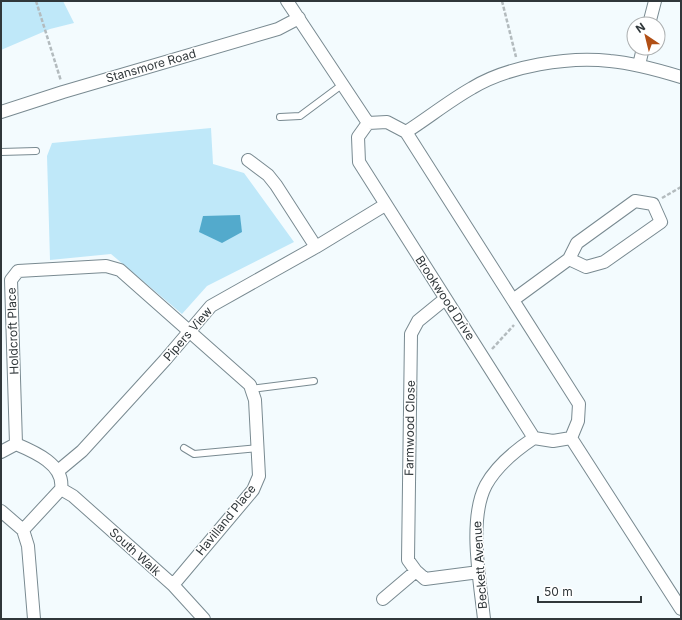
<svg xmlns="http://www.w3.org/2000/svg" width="682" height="620" font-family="Inter,sans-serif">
<rect width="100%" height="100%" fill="#f3fbfe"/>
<path fill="#bfe8f9" d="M1,1H63L74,23L50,29L1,50Z
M211,128L213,164L244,173L294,242L207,286L182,314L111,254L50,260L47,156L52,143Z"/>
<path fill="#53aacc" d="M240,215L242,232L222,243L199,232L203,216Z"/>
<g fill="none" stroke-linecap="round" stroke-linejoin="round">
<defs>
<path id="lane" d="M280,117L300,116L343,84
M1,152L36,151
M251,389L314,381
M184,448L194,454L258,448"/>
<path id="street" d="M287,1L368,123
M649,24L655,1
M639,65L643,48
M1,112L63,92L278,29L299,18
M368,123L358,137L359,162L534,438L553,441L571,438
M368,123L387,122L406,132L579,404L578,421L571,438
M406,132C428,118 449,101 472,88C508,66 569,56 610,61C634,63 658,70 681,77
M248,160L268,175L276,185L316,247
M445,299L418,321L411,334L408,560L416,571L425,579L479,572
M513,300L569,259L577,243L635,201L653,204L661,222L604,262L586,267L569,259
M571,438L681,609
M16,444L11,280L18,271L106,266L120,270L250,385L255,400L259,476L253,490L173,585
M1,452L16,444C35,452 65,465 61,489L23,530L1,511
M58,471L82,451L165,360L211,306L316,247L385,205
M61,489L73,496L173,585L204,619
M23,530L28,546L34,619
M383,599L416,571
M484,619C480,581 468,519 486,485C497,465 516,450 534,438"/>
</defs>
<use href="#lane" stroke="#798a91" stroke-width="8"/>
<use href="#street" stroke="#798a91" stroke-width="14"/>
<path stroke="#b3bbbe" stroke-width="2.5" stroke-dasharray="4 2" stroke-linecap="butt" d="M36,1L61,81
M502,1L516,57
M662,198L681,187
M492,349L514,325"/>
<use href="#lane" stroke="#fff" stroke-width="6"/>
<use href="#street" stroke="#fff" stroke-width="12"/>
</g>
<g text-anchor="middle" stroke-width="3" stroke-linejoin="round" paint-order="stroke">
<g font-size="12" fill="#30373a" stroke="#fff">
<text transform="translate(151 66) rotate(-16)" y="4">Stansmore Road</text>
<text transform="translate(445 298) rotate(57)" y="4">Brookwood Drive</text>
<text transform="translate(13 331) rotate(-92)" y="4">Holdcroft Place</text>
<text transform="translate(188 334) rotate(-49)" y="4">Pipers View</text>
<text transform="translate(410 428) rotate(-89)" y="4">Farmwood Close</text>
<text transform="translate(226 520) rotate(-51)" y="4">Havilland Place</text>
<text transform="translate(135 552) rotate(42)" y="4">South Walk</text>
<text transform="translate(480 565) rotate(-94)" y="4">Beckett Avenue</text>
</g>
</g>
<rect width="682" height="620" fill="none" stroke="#30373a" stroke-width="4"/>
<g transform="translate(646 36) rotate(325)"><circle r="19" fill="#ffffff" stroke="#acafb0"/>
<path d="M0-3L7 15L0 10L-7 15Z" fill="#b14f15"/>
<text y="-6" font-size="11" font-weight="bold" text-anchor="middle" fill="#30373a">N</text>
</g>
<path d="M538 596v6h103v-6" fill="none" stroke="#30373a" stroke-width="2"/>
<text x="544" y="596" font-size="12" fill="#30373a" stroke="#ffffff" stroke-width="3" paint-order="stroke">50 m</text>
</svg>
